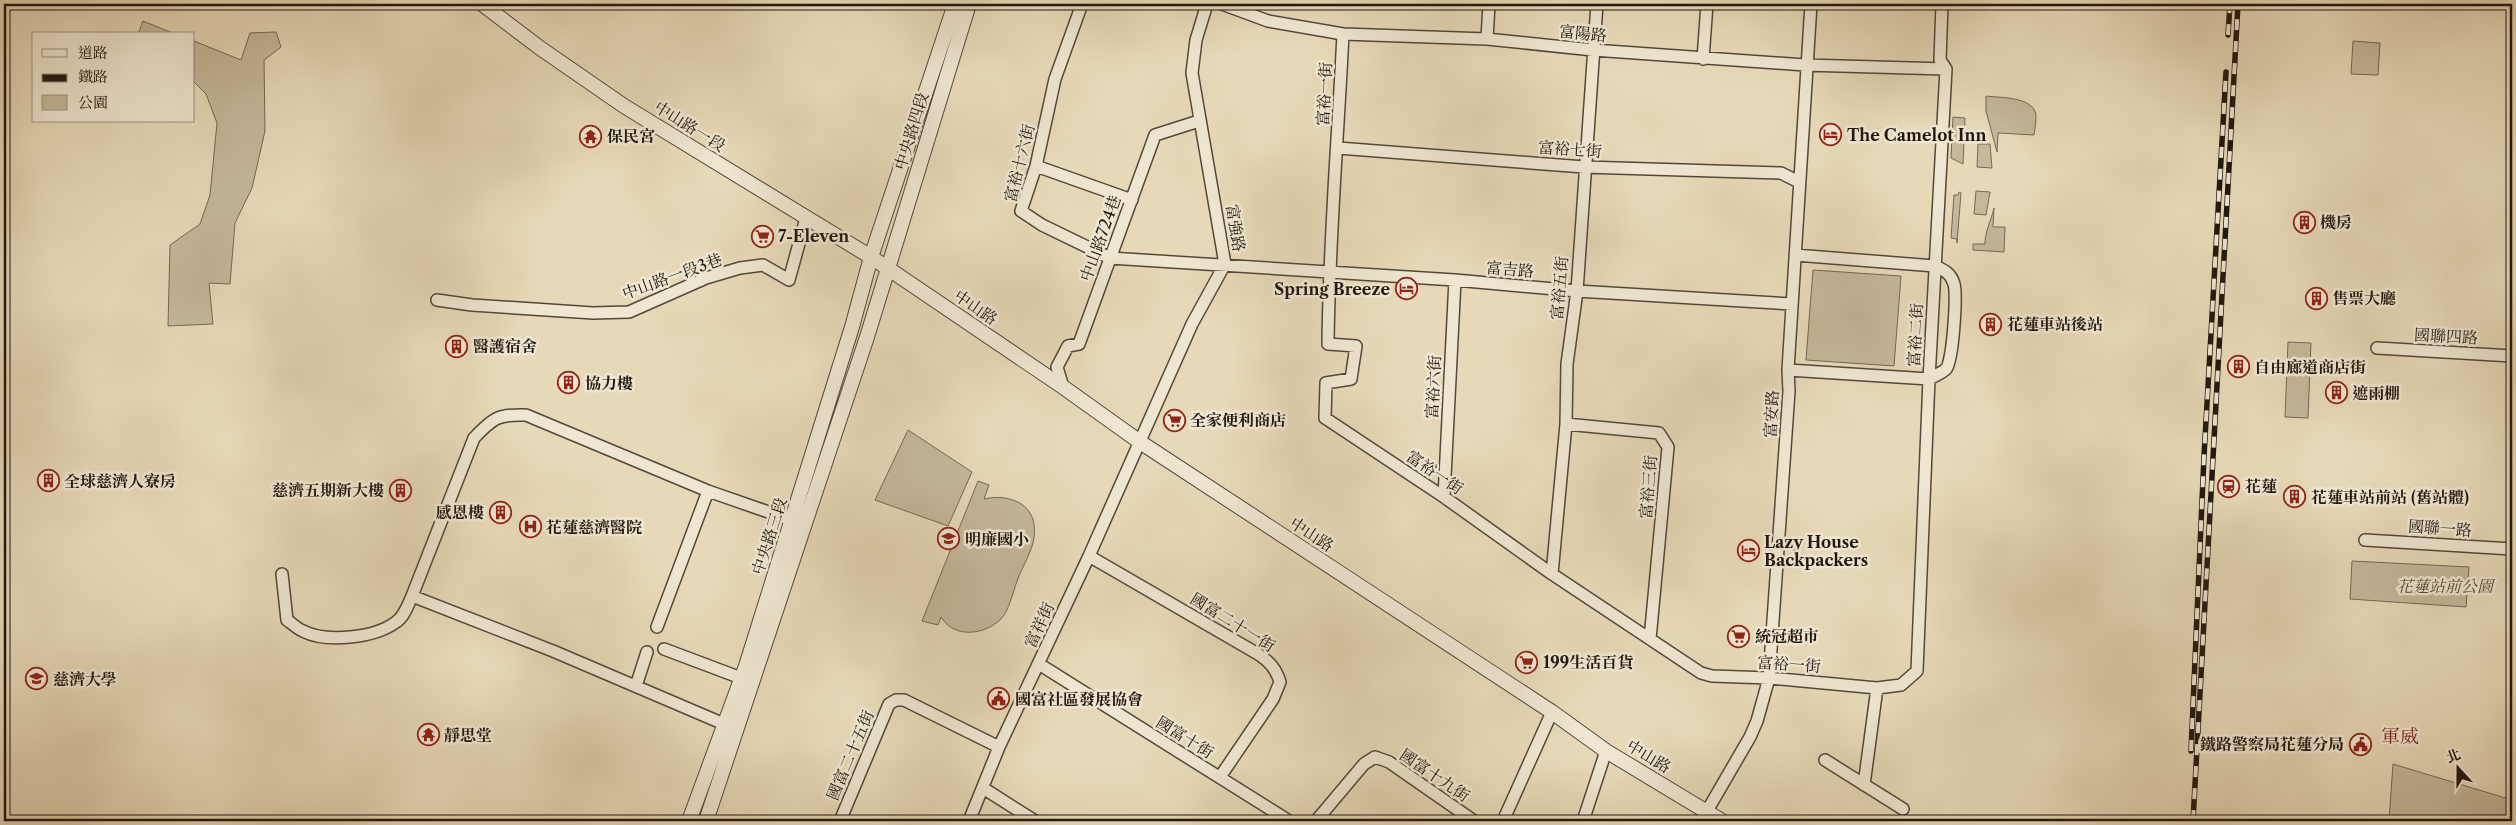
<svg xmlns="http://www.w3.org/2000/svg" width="2516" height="825" font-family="'Libre Caslon Text','Noto Serif TC',serif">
<rect width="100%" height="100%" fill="#e7d9b8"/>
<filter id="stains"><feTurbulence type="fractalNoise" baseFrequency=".004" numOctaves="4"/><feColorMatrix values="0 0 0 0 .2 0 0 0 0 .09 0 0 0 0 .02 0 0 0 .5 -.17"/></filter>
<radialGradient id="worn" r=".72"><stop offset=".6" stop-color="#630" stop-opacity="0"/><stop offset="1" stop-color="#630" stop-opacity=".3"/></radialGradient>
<path fill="#c5b89b" stroke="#736855" d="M143,21L175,34H138Z
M276,32L281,47L264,60L265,131L252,188L235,223L230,284L209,283L213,324L168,326L170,245L200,224L210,195L217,123L206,94L194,82V41L241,60L250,33Z
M2353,41L2380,43L2378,75L2351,74Z
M1986,96C2000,98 2033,96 2036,115C2036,121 2035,129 2034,135L1998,133L1997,152L1986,111Z
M1953,117L1965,118L1963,164L1951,158Z
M1978,144H1990L1992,168L1977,167Z
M1976,191L1990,192L1986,215L1974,214Z
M1959,192L1961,193L1957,243V239L1951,238L1954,195H1958Z
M1994,208L1993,227H2005L2004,252L1973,250V244H1985C1985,231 1991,221 1994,208Z
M1813,270L1901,276L1894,366L1806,360Z
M2288,342L2311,343L2308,418L2285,417Z
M908,430L972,472L948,526L875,500Z
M978,481L989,485L984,499C1011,493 1039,505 1034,538C1032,552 1022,567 1017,581C1013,592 1009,611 1001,619C985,635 954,639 941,617L938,625L922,621Z
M2352,561L2469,567L2466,607L2350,599Z
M2393,764L2512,800V821H2389Z"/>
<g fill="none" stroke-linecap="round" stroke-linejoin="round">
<defs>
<path id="minor" d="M1082,4L1055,79L1036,166L1021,211L1042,225L1110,258L1455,280L1577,291L1792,304
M1222,4L1268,21L1343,34L1487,39L1593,50L1805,65L1946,69
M1343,34C1338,137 1329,241 1328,344L1356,346L1351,379L1326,383L1325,418L1444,497L1552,574L1701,673L1712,676L1769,678L1877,688L1901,685L1917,671L1929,379L1946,69L1940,60L1942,4
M1487,39L1489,4
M1703,59L1707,4
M1338,148L1584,167L1781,173L1799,182
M1036,166L1132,200
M437,300L472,305L593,313L629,312L706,278L740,268L763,265L789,280L806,218
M2377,348L2512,356
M1788,370L1929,379C1934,376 1942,373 1946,369C1953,362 1957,295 1954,284C1951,273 1944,270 1935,266L1795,255
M1063,387L1057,367L1068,346L1079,344L1155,135L1199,121
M1566,424L1659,433L1668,447L1650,639
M1444,497L1455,280
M2365,540L2512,549
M1089,556L1258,654C1270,662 1276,669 1280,682L1273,699L1220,777
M282,574L287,620C292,623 297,629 303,631C326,643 375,638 396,622C404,617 408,605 412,596L474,438C493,418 498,414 526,415L708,491L800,523
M1552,574L1566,424L1567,364L1577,291L1597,4
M412,596L553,651L724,724
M657,627L708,491
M664,649L749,681
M1039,664L1289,821
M636,686L647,652
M1825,760L1903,809
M1864,785L1877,688
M983,788L1035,821
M1707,811L1750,737L1757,721L1769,678L1789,391L1788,370L1811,4
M840,821L889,704L896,700H904L999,747
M969,821L999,747L1089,556L1192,324L1225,264L1192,73L1196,40L1207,4
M1316,821L1364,764L1375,757L1389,762L1474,821
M1503,821L1552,712
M1583,821L1606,751"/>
<path id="tertiary" d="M482,4L540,48L624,106L871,257L1063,387L1140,442L1552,712L1606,751L1722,821
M689,821L746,666L852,327L871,257L955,4
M706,821L867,337L969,4"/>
</defs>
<use href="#minor" stroke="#524839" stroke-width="14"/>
<use href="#tertiary" stroke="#524839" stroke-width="16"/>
<use href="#minor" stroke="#efe6d1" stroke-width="11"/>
<use href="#tertiary" stroke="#efe6d1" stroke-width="14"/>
<defs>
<path id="rail" d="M2228,35L2230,4
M2191,751L2204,456L2226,72
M2193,821L2238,4"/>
</defs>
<use href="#rail" stroke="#21170f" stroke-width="5.5"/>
<use href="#rail" stroke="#efe6d1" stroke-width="4" stroke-dasharray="11" stroke-linecap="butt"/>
</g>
<defs>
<symbol id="hotel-ring" viewBox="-11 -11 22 22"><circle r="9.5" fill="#efe6d1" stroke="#8f2418" stroke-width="1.5"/><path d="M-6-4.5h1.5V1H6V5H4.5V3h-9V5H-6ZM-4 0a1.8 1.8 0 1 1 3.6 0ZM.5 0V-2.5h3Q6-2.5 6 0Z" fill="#8f2418"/></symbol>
<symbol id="temple-ring" viewBox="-11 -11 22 22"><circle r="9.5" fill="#efe6d1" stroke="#8f2418" stroke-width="1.5"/><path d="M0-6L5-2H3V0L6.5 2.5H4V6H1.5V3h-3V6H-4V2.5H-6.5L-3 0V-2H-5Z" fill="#8f2418"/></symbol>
<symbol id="building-ring" viewBox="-11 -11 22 22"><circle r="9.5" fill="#efe6d1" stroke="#8f2418" stroke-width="1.5"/><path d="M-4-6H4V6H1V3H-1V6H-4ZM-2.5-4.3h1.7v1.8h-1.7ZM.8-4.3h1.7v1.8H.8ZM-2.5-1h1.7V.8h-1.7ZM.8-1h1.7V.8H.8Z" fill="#8f2418"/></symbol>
<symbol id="supermarket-ring" viewBox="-11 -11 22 22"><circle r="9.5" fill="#efe6d1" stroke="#8f2418" stroke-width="1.5"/><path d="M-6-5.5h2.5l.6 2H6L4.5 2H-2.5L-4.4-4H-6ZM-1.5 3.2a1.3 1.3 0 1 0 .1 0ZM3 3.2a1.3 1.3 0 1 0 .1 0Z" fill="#8f2418"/></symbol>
<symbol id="station-ring" viewBox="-11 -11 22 22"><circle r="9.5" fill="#efe6d1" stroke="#8f2418" stroke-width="1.5"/><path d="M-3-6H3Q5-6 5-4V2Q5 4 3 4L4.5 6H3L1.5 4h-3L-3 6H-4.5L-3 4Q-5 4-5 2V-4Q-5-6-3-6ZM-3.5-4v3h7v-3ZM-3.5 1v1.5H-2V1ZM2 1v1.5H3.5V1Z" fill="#8f2418"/></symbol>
<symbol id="hospital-ring" viewBox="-11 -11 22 22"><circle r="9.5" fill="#efe6d1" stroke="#8f2418" stroke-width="1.5"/><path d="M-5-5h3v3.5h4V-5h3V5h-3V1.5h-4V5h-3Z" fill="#8f2418"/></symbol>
<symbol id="school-ring" viewBox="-11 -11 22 22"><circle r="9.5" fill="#efe6d1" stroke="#8f2418" stroke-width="1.5"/><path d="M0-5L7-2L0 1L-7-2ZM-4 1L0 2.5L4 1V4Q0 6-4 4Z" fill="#8f2418"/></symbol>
<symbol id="university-ring" viewBox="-11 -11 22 22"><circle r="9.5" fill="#efe6d1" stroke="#8f2418" stroke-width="1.5"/><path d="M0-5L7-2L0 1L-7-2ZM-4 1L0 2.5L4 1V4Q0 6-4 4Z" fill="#8f2418"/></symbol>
<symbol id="civic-ring" viewBox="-11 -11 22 22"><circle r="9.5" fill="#efe6d1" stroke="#8f2418" stroke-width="1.5"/><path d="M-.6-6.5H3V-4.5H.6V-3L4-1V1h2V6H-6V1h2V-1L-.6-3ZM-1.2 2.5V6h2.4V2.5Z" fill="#8f2418"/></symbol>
</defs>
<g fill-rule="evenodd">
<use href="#hotel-ring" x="1818" y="122" width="25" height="25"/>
<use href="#temple-ring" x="578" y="124" width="25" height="25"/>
<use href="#building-ring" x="2292" y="210" width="25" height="25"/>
<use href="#supermarket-ring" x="750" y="224" width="25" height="25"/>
<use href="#hotel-ring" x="1394" y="276" width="25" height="25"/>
<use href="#building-ring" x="2304" y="286" width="25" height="25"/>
<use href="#building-ring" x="1978" y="312" width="25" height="25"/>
<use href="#building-ring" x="444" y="334" width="25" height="25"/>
<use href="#building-ring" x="2226" y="354" width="25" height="25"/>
<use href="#building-ring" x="556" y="370" width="25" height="25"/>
<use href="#building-ring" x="2324" y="380" width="25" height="25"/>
<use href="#supermarket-ring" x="1162" y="408" width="25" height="25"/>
<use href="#building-ring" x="36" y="468" width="25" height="25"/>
<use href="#station-ring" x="2216" y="474" width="25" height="25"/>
<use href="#building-ring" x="388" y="478" width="25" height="25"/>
<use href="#building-ring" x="2282" y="484" width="25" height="25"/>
<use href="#building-ring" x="488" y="500" width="25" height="25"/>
<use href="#hospital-ring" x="518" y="514" width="25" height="25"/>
<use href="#school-ring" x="936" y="526" width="25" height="25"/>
<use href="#hotel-ring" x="1736" y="538" width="25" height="25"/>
<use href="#supermarket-ring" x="1726" y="624" width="25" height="25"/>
<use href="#supermarket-ring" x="1514" y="650" width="25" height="25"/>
<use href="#university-ring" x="24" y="666" width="25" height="25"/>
<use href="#civic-ring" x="986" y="686" width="25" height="25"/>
<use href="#temple-ring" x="416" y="722" width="25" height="25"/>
<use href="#civic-ring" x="2348" y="732" width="25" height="25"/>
</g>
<g text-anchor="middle" stroke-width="5" stroke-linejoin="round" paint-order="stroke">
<g font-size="16" fill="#21170f" stroke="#efe6d1">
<text transform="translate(1583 33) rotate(6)" y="6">富陽路</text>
<text transform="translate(1324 94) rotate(-87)" y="6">富裕一街</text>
<text transform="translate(690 126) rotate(32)" y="6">中山路一段</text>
<text transform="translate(911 131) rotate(-73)" y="6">中央路四段</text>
<text transform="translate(1570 149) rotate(4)" y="6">富裕七街</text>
<text transform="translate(1019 163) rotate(-76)" y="6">富裕十六街</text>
<text transform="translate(1236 228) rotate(81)" y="6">富強路</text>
<text transform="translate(1100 238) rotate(-70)" y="6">中山路724巷</text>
<text transform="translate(1510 269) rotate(5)" y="6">富吉路</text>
<text transform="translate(672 276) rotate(-20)" y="6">中山路一段3巷</text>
<text transform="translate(1559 288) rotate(-85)" y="6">富裕五街</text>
<text transform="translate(976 307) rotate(34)" y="6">中山路</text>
<text transform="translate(1915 335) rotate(-87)" y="6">富裕二街</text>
<text transform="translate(2446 336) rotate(3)" y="6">國聯四路</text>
<text transform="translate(1433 387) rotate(-87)" y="6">富裕六街</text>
<text transform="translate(1771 414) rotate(-87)" y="6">富安路</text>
<text transform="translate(1435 472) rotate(34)" y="6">富裕一街</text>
<text transform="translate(1648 487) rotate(-85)" y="6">富裕三街</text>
<text transform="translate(2440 528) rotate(4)" y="6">國聯一路</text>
<text transform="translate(1312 534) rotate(33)" y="6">中山路</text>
<text transform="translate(769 536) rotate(-72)" y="6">中央路三段</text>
<text transform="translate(1233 622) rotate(32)" y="6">國富二十一街</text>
<text transform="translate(1039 625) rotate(-65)" y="6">富祥街</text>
<text transform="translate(1789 664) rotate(4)" y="6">富裕一街</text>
<text transform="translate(1185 737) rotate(32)" y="6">國富十街</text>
<text transform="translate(850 755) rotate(-67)" y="6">國富二十五街</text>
<text transform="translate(1649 756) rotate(31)" y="6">中山路</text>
<text transform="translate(1435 775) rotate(34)" y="6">國富十九街</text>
</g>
<g font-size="16" font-weight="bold" fill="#21170f" stroke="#efe6d1" text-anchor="start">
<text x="1847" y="141">The Camelot Inn</text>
<text x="607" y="142">保民宮</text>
<text x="2320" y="228">機房</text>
<text x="778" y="242">7-Eleven</text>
<text x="1390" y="295" text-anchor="end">Spring Breeze</text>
<text x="2332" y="304">售票大廳</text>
<text x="2007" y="330">花蓮車站後站</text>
<text x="473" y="352">醫護宿舍</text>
<text x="2254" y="373">自由廊道商店街</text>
<text x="585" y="389">協力樓</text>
<text x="2352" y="399">遮雨棚</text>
<text x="1190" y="426">全家便利商店</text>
<text x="64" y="487">全球慈濟人寮房</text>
<text x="2245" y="492">花蓮</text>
<text x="384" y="496" text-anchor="end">慈濟五期新大樓</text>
<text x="2311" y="503">花蓮車站前站 (舊站體)</text>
<text x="484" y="518" text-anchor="end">感恩樓</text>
<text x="546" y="533">花蓮慈濟醫院</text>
<text x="965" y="545">明廉國小</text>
<text x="1764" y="548">Lazy House<tspan x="1764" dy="18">Backpackers</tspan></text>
<text x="1755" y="642">統冠超市</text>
<text x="1543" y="668">199生活百貨</text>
<text x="53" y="685">慈濟大學</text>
<text x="1015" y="705">國富社區發展協會</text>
<text x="444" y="741">靜思堂</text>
<text x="2344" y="750" text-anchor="end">鐵路警察局花蓮分局</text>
</g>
<g font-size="16" font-style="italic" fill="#524739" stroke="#efe6d1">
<text x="2445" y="592">花蓮站前公園</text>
</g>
<g font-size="19" fill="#7a1f14" stroke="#efe6d1">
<text x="2400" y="743">軍威</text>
</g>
</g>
<rect width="2516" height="825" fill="none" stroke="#e7d9b8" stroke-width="20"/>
<rect x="5" y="5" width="2506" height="815" fill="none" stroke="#21170f" stroke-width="2.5"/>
<rect x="10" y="10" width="2496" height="805" fill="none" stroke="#21170f"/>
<rect x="32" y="32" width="162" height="90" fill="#efe6d1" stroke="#9d9383"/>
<rect x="42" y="49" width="25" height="8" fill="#efe6d1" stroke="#9d9383"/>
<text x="78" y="58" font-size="15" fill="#21170f">道路</text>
<rect x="42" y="74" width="25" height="8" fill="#21170f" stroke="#9d9383"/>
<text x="78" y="82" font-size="15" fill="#21170f">鐵路</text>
<rect x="42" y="95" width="25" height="15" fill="#c5b89b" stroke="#9d9383"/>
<text x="78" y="108" font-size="15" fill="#21170f">公園</text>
<g transform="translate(2458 768) rotate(339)" stroke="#efe6d1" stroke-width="4" paint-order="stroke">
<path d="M0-4L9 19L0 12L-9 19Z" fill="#21170f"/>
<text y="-8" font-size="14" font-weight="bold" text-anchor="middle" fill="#21170f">北</text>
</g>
<rect width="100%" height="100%" filter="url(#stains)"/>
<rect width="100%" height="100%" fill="url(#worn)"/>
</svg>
